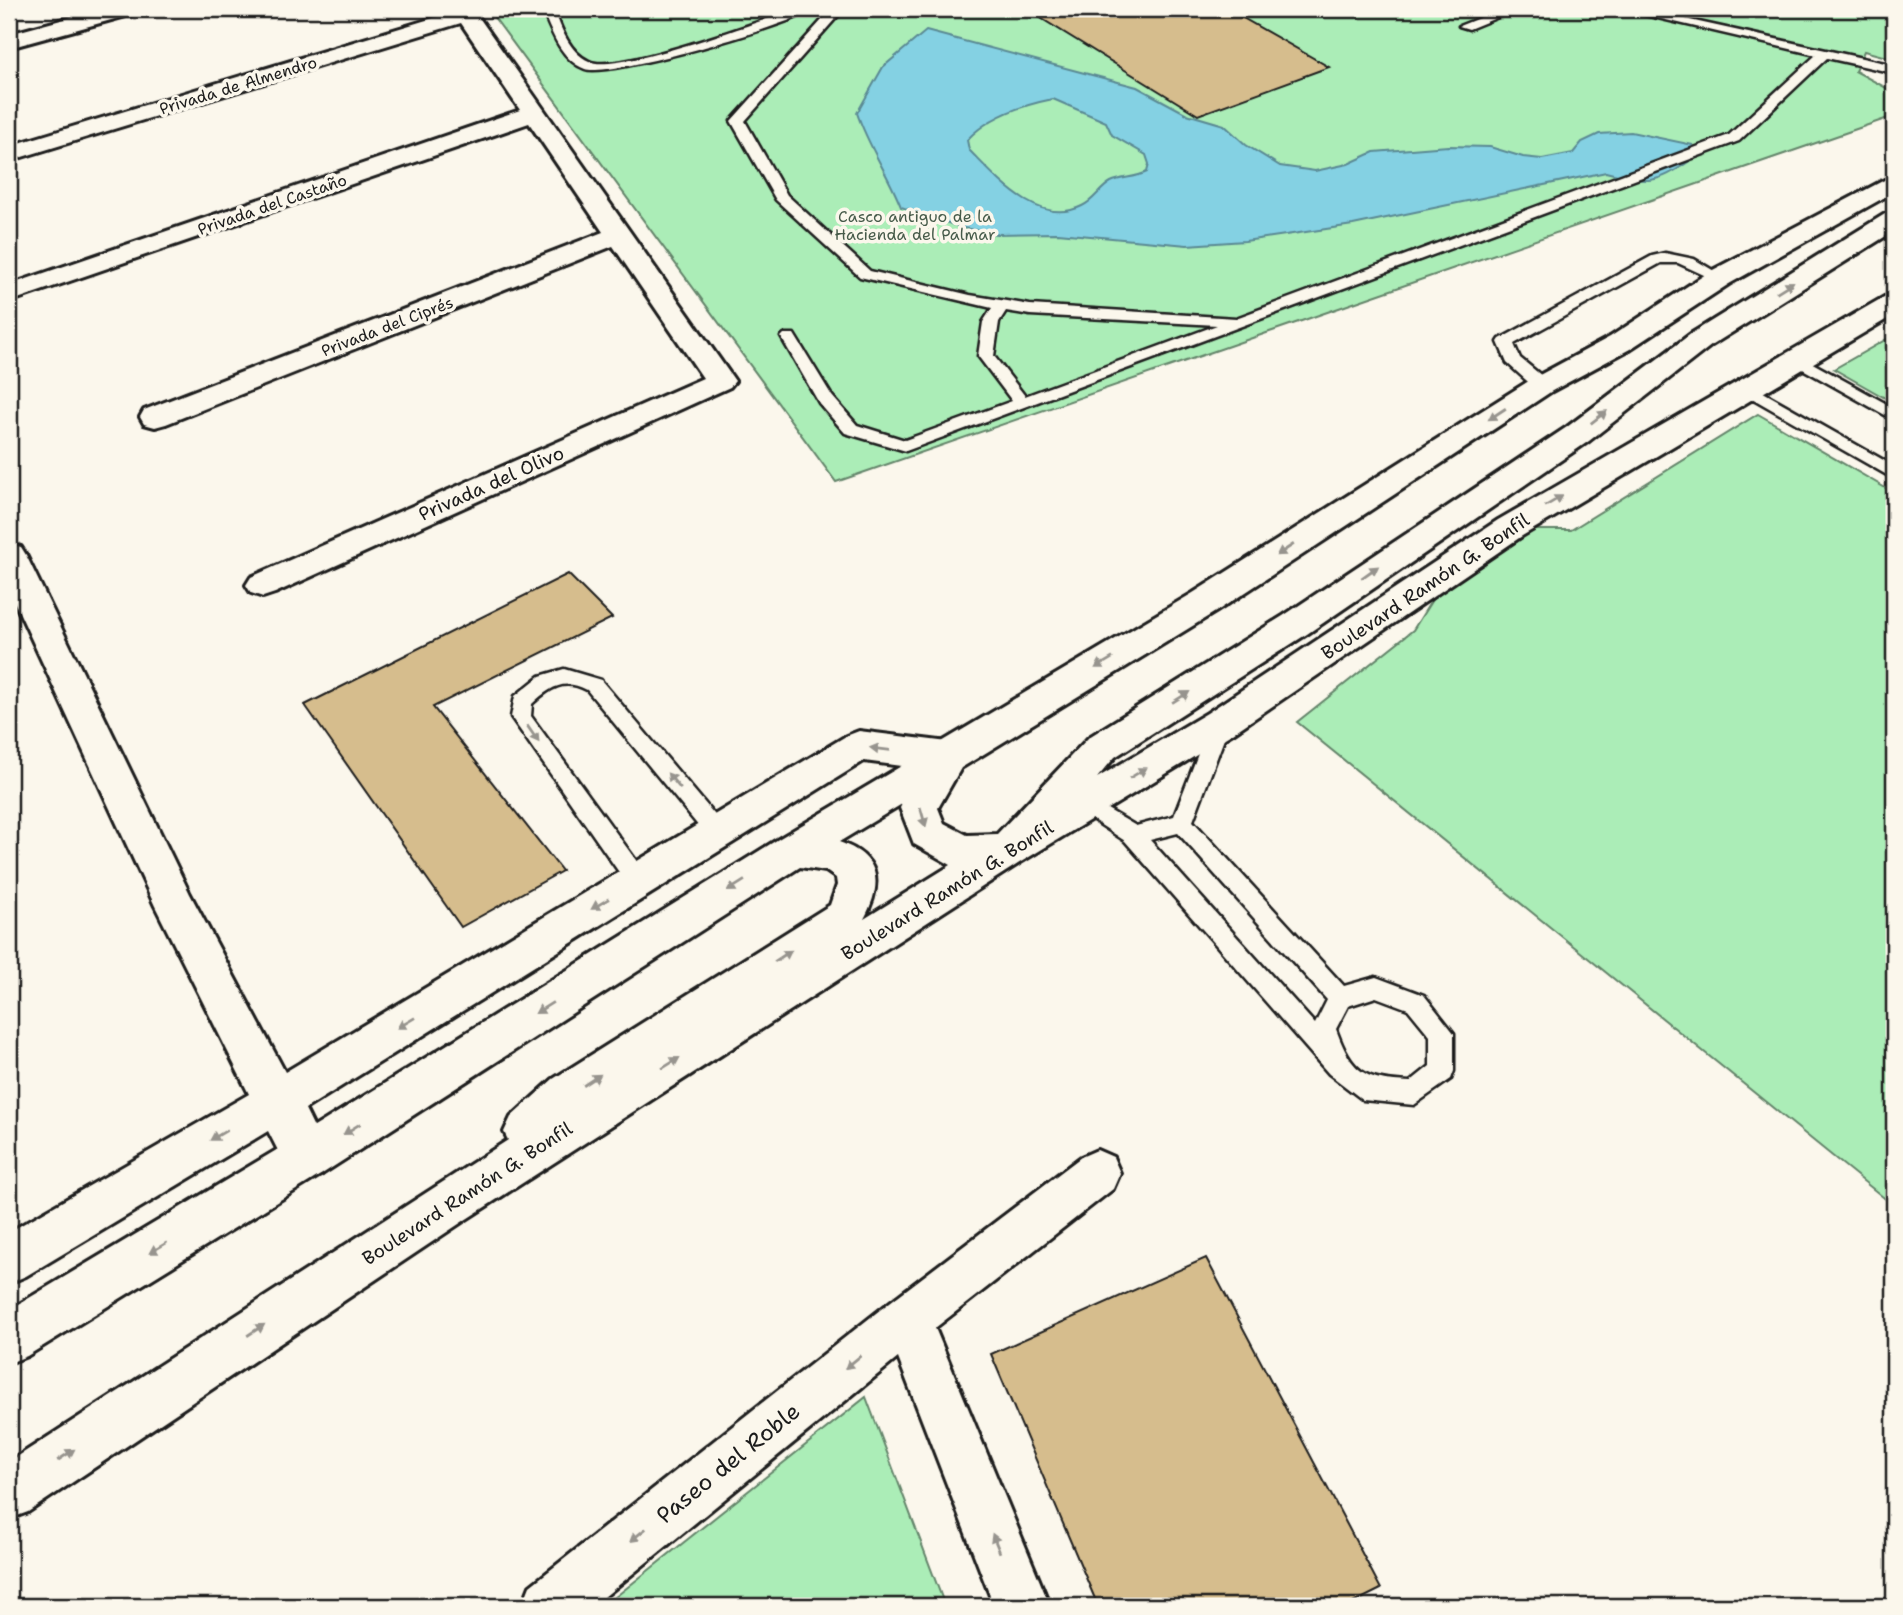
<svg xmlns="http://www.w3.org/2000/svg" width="1903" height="1615" font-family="'Shantell Sans',sans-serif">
<rect width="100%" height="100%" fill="#fbf7ec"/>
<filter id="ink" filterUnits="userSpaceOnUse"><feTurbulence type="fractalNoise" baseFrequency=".0143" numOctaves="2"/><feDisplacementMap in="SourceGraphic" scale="14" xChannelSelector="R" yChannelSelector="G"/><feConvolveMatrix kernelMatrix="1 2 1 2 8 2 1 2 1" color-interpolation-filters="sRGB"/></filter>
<g filter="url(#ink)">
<path fill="#abedb7" stroke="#64846a" stroke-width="2" d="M488,9H1894V59L1864,51L1855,71L1894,92V116L836,482Z
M1894,335V403L1834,369Z
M1758,414L1894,493V1206L1297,722L1413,630L1445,579L1513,530H1571Z
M866,1397L945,1606H604Z"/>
<path fill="#84d1e3" stroke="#5a8993" stroke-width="2" fill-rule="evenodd" d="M926,31L1137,87L1187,114L1224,125L1246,145L1280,166L1315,171L1348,164L1374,152L1448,146L1490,147L1523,157L1542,159L1573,153L1582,142L1599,134L1631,132L1693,145L1691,160C1654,186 1647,183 1606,172L1353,225L1245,241L1187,245L1058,233L996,234L963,228L901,207C888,174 869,148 857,113L883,67ZM1053,99L1106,122L1112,135L1146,155L1149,164L1147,172C1135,178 1122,177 1111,182C1100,188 1094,201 1082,206C1038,228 996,177 969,150L967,140C989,116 1023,105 1053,99Z"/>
<path fill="#d6bd8d" stroke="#1c1c1c" stroke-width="2" d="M1026,9H1227L1329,67L1198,115Z
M568,574L612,618L433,707L562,871L461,927L305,705Z
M1206,1258L1381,1589L1347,1606H1098L991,1354Z"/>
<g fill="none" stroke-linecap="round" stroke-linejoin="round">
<defs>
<path id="lane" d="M542,9H554C561,28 569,52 589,61C615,75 762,20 796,9H813C793,25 608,78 585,69C561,60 551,31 542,9Z
M832,9H844L745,121L787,195L870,271L970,295L1030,305L1236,318L1729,135L1816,55L1619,9H1640L1894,65V73L1827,58L1739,141L906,451L845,433L819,403L781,337L784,334H794L832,396L857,425L905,440L1012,401L978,356L983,322L992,308L860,277L776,200L731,121ZM1006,311L1030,315L1217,325L1025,396L994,356L999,322Z
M1502,9H1518L1469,29L1459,26Z
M1665,253L1694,259L1726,278L1719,282L1678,263H1661L1514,344L1520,358L1548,381V389H1536L1507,363L1498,342L1500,339L1652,256Z
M1798,355L1894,408V420L1792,363V357Z
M1749,384L1894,466V479L1743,393L1741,389Z
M564,669L601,680L725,827L728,833L725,839L717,842L709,839L587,690C564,678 550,687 532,704L531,716L646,874L649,881L646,888L638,890L630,888L511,717L515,696L540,676Z
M1220,715L1227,718L1230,723L1193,821L1344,986L1376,977L1424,995L1454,1033V1071L1451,1079L1414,1105L1363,1100L1329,1074L1125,841L1078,810L1075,804L1078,798L1085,796L1136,826L1174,816L1210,723L1213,718ZM1178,833L1327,1000L1315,1024L1150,840ZM1376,997L1408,1009L1430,1036V1066L1410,1082C1364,1080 1352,1073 1336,1029L1348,1006Z"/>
<path id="street" d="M102,9H136L133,14L9,48V34Z
M451,9H473L735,381L730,387L275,593L263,597L251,593L246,585L251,577L703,378L613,246L166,424L155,427L144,424L140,417L144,410L603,232L529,123L9,302V285L520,110L461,23L9,161V146L453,12Z
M9,544L21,547L26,555L190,894L285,1072L846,736L859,731L948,742L961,747L967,757L961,767L948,772L864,761L305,1109L329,1158L322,1174L306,1180L290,1174L268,1131L26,1276L9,1283V1232L249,1094L155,906L9,590Z
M1097,1150L1113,1157L1120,1173L1113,1189L935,1328L1050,1606H994L898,1358L593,1606H522L530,1586L890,1302L1081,1157Z"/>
<path id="primary" d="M1894,175V192L1729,284L1630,349L1552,391L1217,611L961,768L938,808L944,823L967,835L997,834L1089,737L1283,616L1567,427L1692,333L1885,214L1894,212V231L1712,345L1589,441L1307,634L1115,757L1097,778L1207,713L1498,520L1884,297L1894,295V315L1522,536L1233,733L1021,862L465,1220L28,1512L9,1519V1462L508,1140L504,1132L511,1117L553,1079L830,905L837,885L836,878L826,871L800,867L322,1174L27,1356L9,1363V1310L290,1142L780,838L1193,593L1532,379L1610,337L1709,272ZM902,804L900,808L914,844L951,865L864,919C883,883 881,857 839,842Z"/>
</defs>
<use href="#lane" stroke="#1c1c1c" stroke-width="5"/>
<use href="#street" stroke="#1c1c1c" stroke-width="6"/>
<use href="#primary" stroke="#1c1c1c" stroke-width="6"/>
<use href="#lane" fill="#fbf7ec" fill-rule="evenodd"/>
<use href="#street" fill="#fbf7ec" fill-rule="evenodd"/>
<use href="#primary" fill="#fbf7ec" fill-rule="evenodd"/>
</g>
<defs><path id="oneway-solid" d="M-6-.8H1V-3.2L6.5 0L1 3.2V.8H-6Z" transform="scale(1.75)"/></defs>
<g fill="#97948e">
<use href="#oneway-solid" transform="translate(1785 287) rotate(-32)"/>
<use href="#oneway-solid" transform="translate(1497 414) rotate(147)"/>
<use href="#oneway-solid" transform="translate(1599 417) rotate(-38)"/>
<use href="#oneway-solid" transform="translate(1554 501) rotate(-31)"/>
<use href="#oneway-solid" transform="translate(1285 550) rotate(147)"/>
<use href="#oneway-solid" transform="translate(1370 572) rotate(-35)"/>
<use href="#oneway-solid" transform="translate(1104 663) rotate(149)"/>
<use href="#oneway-solid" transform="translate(1181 697) rotate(-32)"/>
<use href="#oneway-solid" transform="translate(533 734) rotate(55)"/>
<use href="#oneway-solid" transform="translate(880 749) rotate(-173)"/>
<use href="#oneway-solid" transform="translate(1138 773) rotate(-31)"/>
<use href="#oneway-solid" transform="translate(674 781) rotate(-130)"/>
<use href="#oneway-solid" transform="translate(923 817) rotate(74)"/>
<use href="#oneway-solid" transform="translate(736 886) rotate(148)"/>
<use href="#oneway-solid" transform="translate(600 904) rotate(149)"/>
<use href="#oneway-solid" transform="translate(783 956) rotate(-33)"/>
<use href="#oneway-solid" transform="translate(544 1008) rotate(148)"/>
<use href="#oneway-solid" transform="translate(406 1023) rotate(149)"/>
<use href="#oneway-solid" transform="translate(671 1063) rotate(-32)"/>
<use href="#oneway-solid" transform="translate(592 1080) rotate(-33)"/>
<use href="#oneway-solid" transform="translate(352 1129) rotate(148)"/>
<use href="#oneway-solid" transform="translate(219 1135) rotate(149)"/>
<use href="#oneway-solid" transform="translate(158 1248) rotate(149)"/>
<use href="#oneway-solid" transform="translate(256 1330) rotate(-33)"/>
<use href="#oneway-solid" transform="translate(853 1362) rotate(141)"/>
<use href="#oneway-solid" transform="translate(66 1455) rotate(-33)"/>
<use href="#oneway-solid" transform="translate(638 1535) rotate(141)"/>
<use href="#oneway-solid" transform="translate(996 1543) rotate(-112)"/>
</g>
</g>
<g text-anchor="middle" stroke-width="7" stroke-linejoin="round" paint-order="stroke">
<g font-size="16" fill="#1c1c1c" stroke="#fbf7ec">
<text transform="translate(238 85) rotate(-17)" y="6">Privada de Almendro</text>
<text transform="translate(272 204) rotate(-19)" y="6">Privada del Castaño</text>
<text transform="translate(387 326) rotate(-21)" y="6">Privada del Ciprés</text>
</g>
<g font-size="16" fill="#475b4a" stroke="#fbf7ec">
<text x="915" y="222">Casco antiguo de la<tspan x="915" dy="18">Hacienda del Palmar</tspan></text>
</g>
<g font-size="19" fill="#1c1c1c" stroke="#fbf7ec">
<text transform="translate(491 483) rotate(-24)" y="7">Privada del Olivo</text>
<text transform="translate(1425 586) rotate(-34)" y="7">Boulevard Ramón G. Bonfil</text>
<text transform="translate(947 890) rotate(-32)" y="7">Boulevard Ramón G. Bonfil</text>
<text transform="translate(467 1193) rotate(-33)" y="7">Boulevard Ramón G. Bonfil</text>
</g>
<g font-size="23" fill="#1c1c1c" stroke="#fbf7ec">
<text transform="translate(728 1463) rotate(-39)" y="8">Paseo del Roble</text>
</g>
</g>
<rect width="1903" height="1615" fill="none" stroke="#fbf7ec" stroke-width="35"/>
<rect x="18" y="18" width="1868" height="1580" fill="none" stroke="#1c1c1c" stroke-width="2.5" filter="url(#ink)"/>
</svg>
